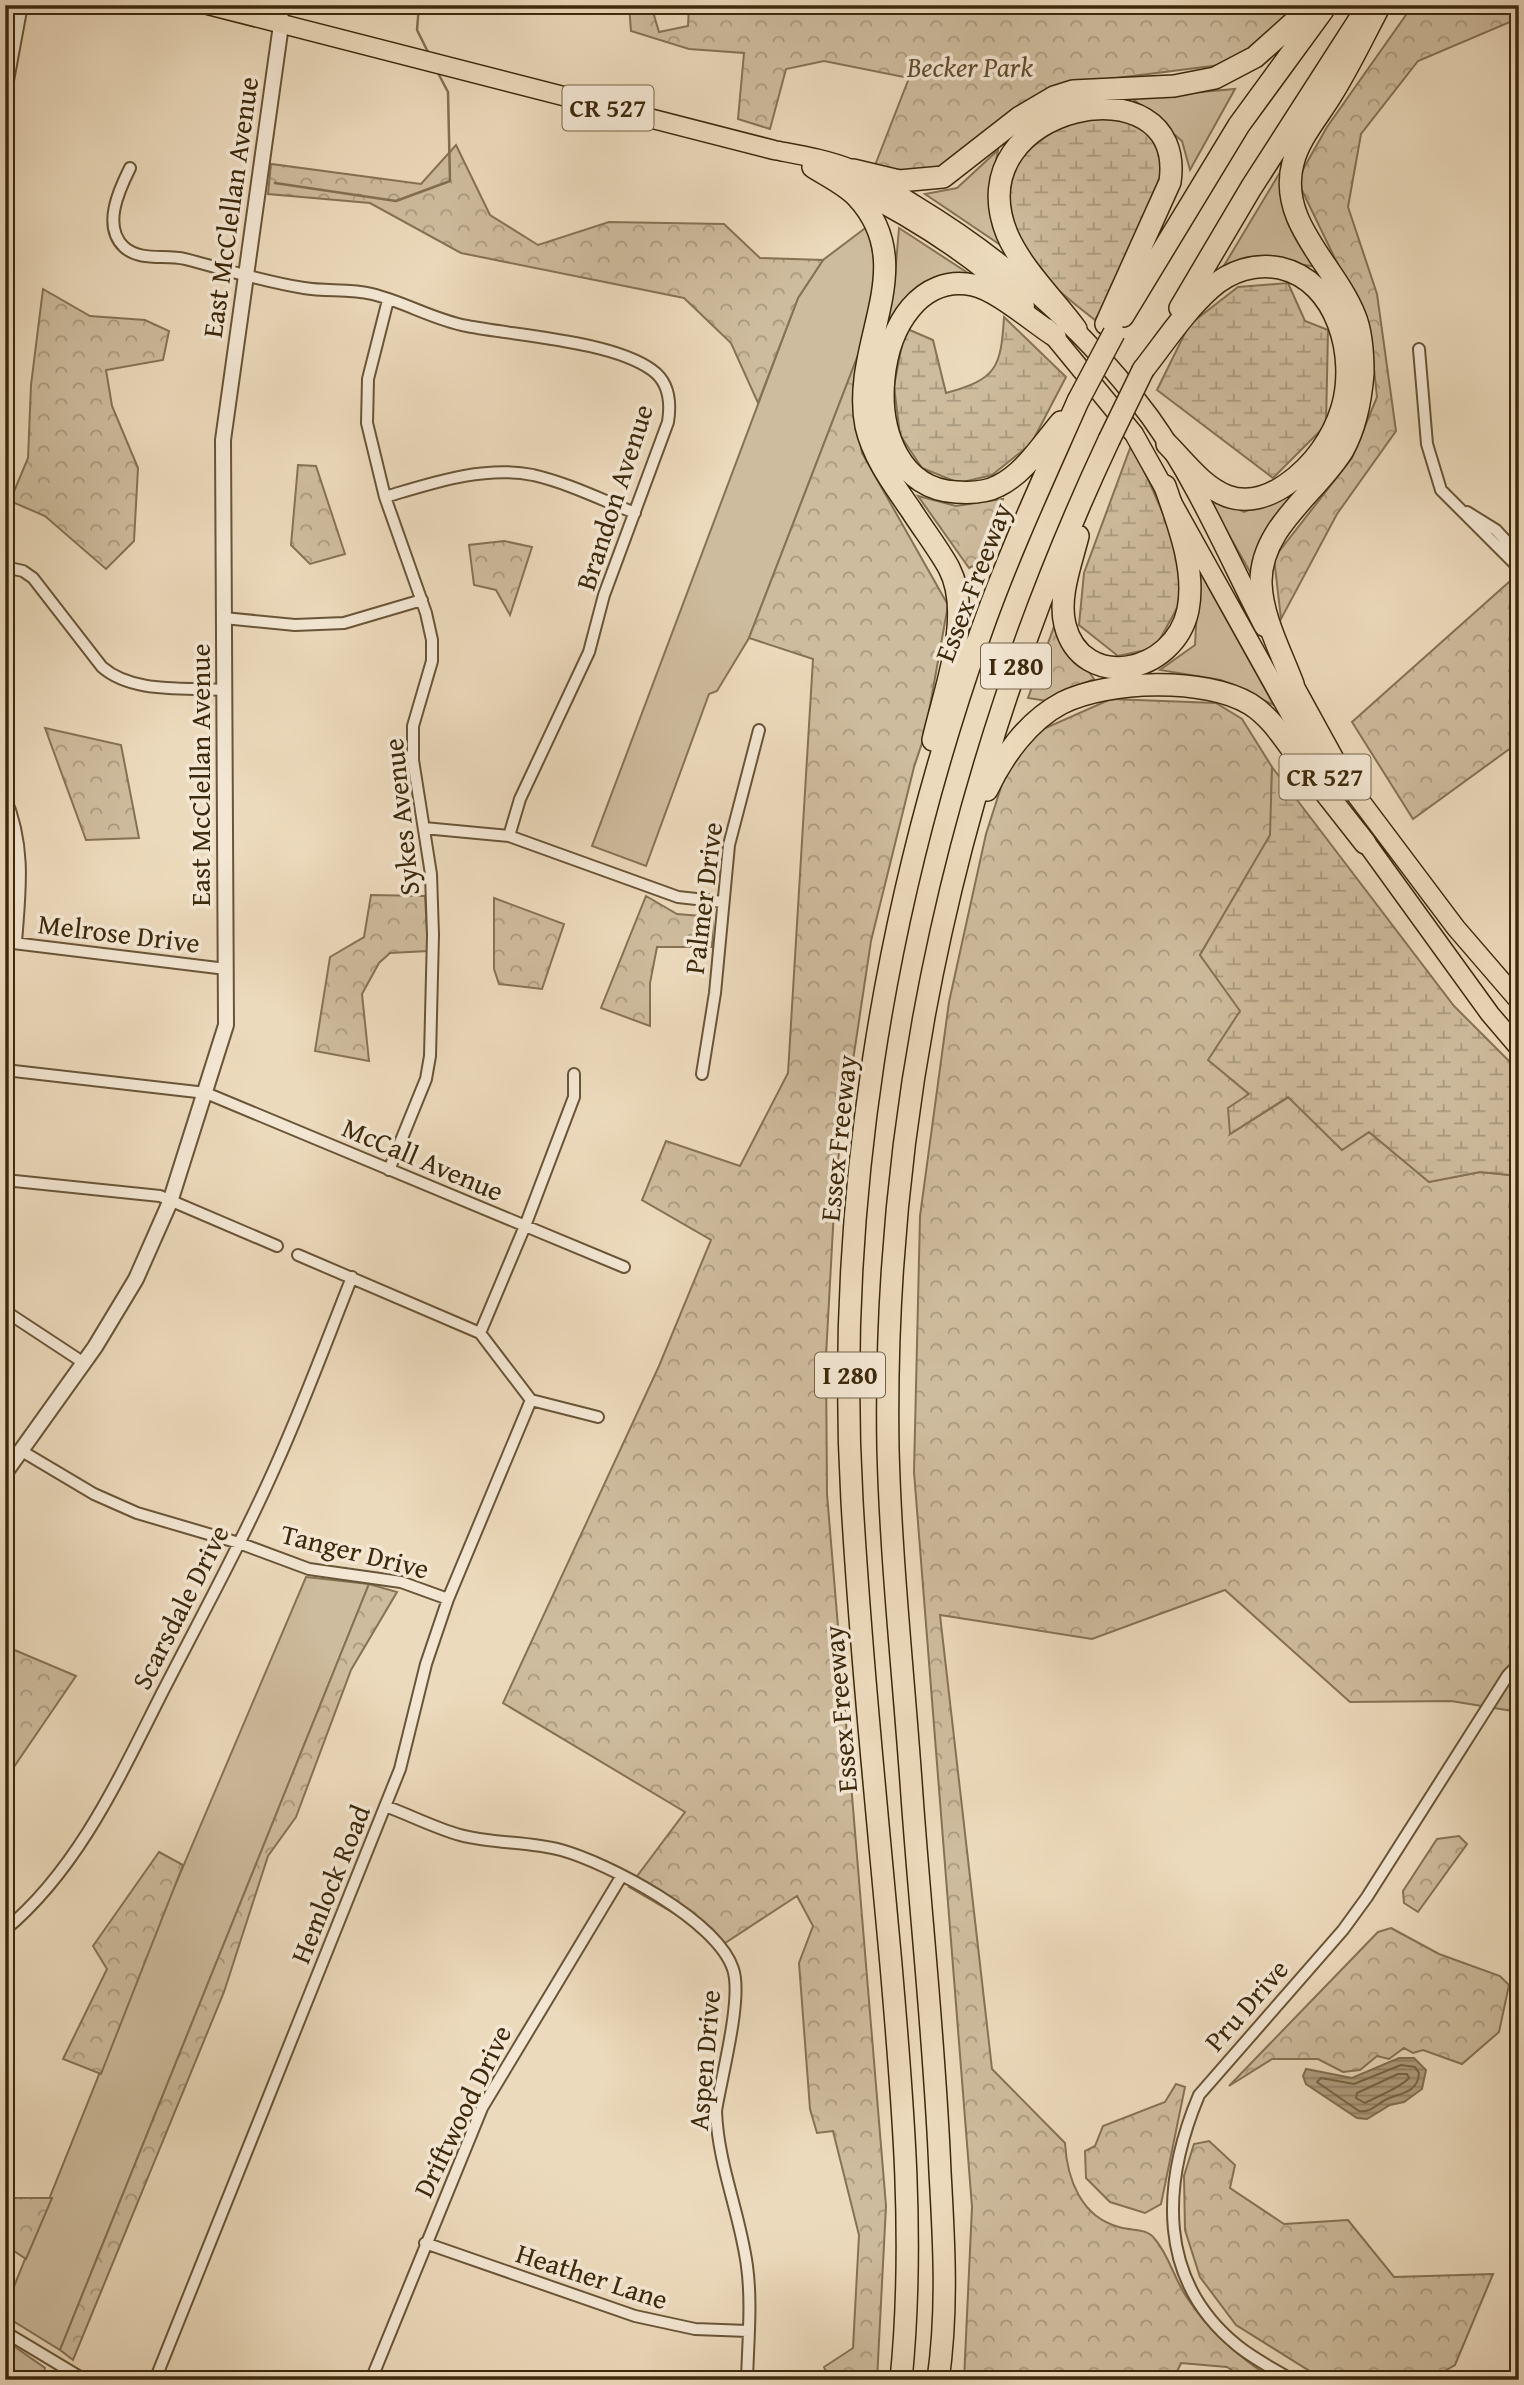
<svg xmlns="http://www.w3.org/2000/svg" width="1524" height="2385" font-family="'Gentium Book Plus',serif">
<defs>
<pattern id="forest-crowns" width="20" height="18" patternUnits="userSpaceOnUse" patternTransform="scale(1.75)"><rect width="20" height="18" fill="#cebc9e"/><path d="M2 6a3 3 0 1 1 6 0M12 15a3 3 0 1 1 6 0" fill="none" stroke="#a8997f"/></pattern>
<pattern id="wetland-marsh" width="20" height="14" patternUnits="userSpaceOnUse" patternTransform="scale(1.75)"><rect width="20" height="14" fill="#cebc9e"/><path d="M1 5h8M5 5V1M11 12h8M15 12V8" fill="none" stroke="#a8997f"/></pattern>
<pattern id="water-rules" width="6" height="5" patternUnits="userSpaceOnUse" patternTransform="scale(1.75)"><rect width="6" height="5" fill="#b09e80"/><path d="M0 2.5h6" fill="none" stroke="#908167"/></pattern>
</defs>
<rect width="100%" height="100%" fill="#ecdabc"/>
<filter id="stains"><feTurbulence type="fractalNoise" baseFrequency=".00286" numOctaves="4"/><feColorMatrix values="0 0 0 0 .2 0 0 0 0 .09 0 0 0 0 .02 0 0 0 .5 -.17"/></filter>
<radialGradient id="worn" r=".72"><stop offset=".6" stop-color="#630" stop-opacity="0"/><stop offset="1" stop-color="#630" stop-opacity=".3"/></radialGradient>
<path fill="#cebc9e" stroke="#867254" stroke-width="2" d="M1235,89L1190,170L1182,141L1132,98Z
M998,150L989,200L1005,248L925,194L957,188Z
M1282,169L1318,267L1255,258L1222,269Z
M868,226L878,280L860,350L749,638L717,691L709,694L646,866L592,846L798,298L823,260Z
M899,228L971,275L881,338L895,276Z
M1300,490L1253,577L1206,495L1244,512Z
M1199,570L1274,705L1221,680L1160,670L1195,645Z
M306,1577L369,1584L60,2350L5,2316V2309L171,1895Z
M5,2340L45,2368L42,2380H5Z"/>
<path fill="url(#forest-crowns)" stroke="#867254" stroke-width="2" d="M629,5H651L659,32L688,26L689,5H1297L1281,24L1228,64L1061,85L938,173L916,176L874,168L909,78L824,61L786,69L770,129L738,119L744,53L689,49L631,31Z
M1413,5H1519V24L1512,21L1418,61L1361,134L1348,207L1377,294L1396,431L1337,514L1281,619L1274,558L1352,458L1377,397L1370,331L1297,180L1327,127Z
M456,145L490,215L538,245L609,222L724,224L760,258L823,260L798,298L758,403L731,343L684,298L461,253L370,203L268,194L271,164L421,184Z
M43,289L90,316L145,320L169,331L163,360L106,370L112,406L138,468L134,541L106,569L45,516L10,501L28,458L31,385Z
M860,350L854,398L862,453L948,605L925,734L914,767L871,941L836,1173L826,1356L827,1494L886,2206L877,2380H830L824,2367L853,2348L859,2235L833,2131L817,2133L810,2109L799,1963L813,1926L797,1896L725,1943L629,1887L685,1812L503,1703L659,1366L711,1240L642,1200L666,1141L740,1166L788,1073L813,659L749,638Z
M298,465L316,466L345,554L310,564L291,545Z
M918,496L956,506L1003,499L989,558L969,568Z
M504,541L532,547L510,615L496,590L474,585L469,545Z
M1509,582L1519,595V742L1413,819L1352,722Z
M1055,624L1094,679L1047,701L1028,698Z
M1111,699L1216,703L1242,719L1272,767L1271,835L1200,955L1241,1011L1209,1060L1249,1094L1230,1134L1289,1097L1342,1150L1369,1132L1429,1182L1480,1172L1519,1176V1712L1451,1701L1350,1702L1225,1590L1092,1639L940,1615L992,2069L1065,2143C1067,2179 1081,2217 1119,2227C1131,2231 1146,2228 1154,2238C1170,2256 1174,2280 1188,2299C1210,2333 1240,2358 1274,2380H1247L1227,2367L1181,2363L1173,2380H964L972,2207L914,1472L920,1216L949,1002L986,834L1003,781L1032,734Z
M45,728L121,745L139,838L86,840Z
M371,895L425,896L428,951L390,953L379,963L362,994L369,1061L315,1051L330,957L364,937Z
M646,896L677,914L713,917L712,947H657L650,983V1026L601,1008Z
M494,898L564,924L542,989L499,984L494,969Z
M369,1584L397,1592L351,1670L296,1817L268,1856L224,1992L73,2360L60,2350Z
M5,1646L76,1676L5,1780Z
M1459,1836L1467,1844L1418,1912L1404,1903L1403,1891L1437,1839Z
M159,1852L183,1865L101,2074L63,2059L107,1969L93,1946Z
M1391,1928L1439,1954L1500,1976L1509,1985L1499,2032L1462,2064L1423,2050L1413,2053L1404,2048L1389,2059L1377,2056L1360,2070L1343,2072L1318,2059H1272L1229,2086L1378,1932Z
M1176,2084L1185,2087L1161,2204L1145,2213L1110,2202L1086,2178L1085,2151L1095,2146L1103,2126L1165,2102Z
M1209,2141L1235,2165L1230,2188L1284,2224L1348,2220L1394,2277L1493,2274L1455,2365L1429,2380H1324L1236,2325L1200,2277L1185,2230L1184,2176L1194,2144Z
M5,2191L12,2198H52L26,2259L5,2245Z"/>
<path fill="url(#wetland-marsh)" stroke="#867254" stroke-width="2" d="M1114,114L1139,126L1161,145L1162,180L1126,269L1095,320C1065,297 1018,261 1009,221C1005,204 1013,179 1015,161L1054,125Z
M1288,283L1305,321L1328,330L1326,425L1273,478L1157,390L1189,325L1238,287Z
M1004,317L1066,377L1031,444L992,475L959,483L922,468L900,435L894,386L905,328L933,340L946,393C996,379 1001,369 1004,317Z
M1132,443L1176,543L1181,601L1155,648L1118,656L1079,625L1084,573Z
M1272,767L1454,1006L1519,1071V1176L1480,1172L1429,1182L1369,1132L1342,1150L1288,1097L1230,1134L1228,1108L1249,1094L1208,1060L1240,1011L1200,955L1270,835Z"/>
<path fill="url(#water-rules)" stroke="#826f51" stroke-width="2" d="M1399,2058H1414L1426,2070L1422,2089L1404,2102L1390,2105L1367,2119L1357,2118L1306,2084L1303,2076L1306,2069L1352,2078Z"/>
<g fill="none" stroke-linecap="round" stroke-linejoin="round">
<path stroke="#766446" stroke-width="2" d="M1401,2065L1415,2067L1419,2073C1418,2094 1398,2093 1385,2100C1376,2105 1370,2113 1359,2111L1317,2082L1321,2078L1354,2084Z
M1398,2074H1407L1409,2078C1400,2088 1378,2096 1365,2103L1356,2098L1357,2093Z"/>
<path stroke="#826f51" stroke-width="2.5" d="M419,5L417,30L429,54
M275,183L396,201L450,181L448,92L438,73"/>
<defs>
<path id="minor" d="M281,25L284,5
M5,97L22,5
M130,168C119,190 102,226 124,247C141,262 165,254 185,259C224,269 264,282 304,288C326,292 350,288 372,294C405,302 434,320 467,326C518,336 612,341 652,370C669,382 671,403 668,422L604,595L589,652L520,799L509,836
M388,300L368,379L367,423L385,497L426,613L432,640V661L413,726V760L431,874L433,935L430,1056L426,1079L389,1170
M1419,349L1427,444L1441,490L1519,568
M385,497C432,483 484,465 533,475C568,483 602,500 635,513
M1467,512L1496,530L1519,555
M5,567L23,571L33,578L102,667C133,694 185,687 224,690
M224,618L295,625L344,623L422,600
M5,797C26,846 20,891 16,942
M424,828L509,836L678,897L723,902
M5,942L226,969
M5,1070L206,1093L624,1267
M702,1074L715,993L729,845L759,730
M5,1180L160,1196L277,1246
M298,1255L480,1333L531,1400L598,1417
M5,1311L84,1363
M480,1333L525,1226L574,1097V1074
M20,1450L94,1494L137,1513L239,1543L309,1569L401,1582L448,1599
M385,1806C410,1815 435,1828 460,1835C493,1844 528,1841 561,1850C608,1863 717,1920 733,1969C743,1998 721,2078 716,2111C718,2165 740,2213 747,2266C752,2303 748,2342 747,2380
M5,1930C79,1868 119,1778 162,1693C201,1617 242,1542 276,1465C304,1403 327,1340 352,1277
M5,2091L8,2094
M425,2243L635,2316L695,2329L748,2331
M5,2332L85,2380
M155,2380L400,1769L426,1664L448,1599L531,1400
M371,2380L482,2108L621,1877
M1292,2380C1274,2369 1254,2359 1238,2346C1156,2280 1162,2183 1199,2095L1343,1930L1367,1897L1508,1675L1519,1664"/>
<path id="tertiary" d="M5,1473L95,1347L136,1279L170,1202L226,1025L223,440L281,25"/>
<path id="primary" d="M208,5L774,150C800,155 826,159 851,169C873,178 895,192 915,205C1006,260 1087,332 1150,417C1196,481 1228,557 1264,627
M849,186C913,218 974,256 1025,306
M1047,328L1134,434L1333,791
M1288,674L1350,787L1456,928L1519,1001
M1359,833L1490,1014L1519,1048"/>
<path id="motorway" d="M813,167C827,176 846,185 857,197C922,267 850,344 866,426C873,457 893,484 911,510C923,529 938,548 949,568C974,616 944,690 933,740
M853,170L899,181L943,177L1020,117L1054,97L1073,91L1174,86L1215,78L1255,57L1313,5
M1180,308L1251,188L1359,20
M1123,316L1239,125L1323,10
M1076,329C1054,299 1022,269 1007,234C954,103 1188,57 1170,182L1106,324
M1055,336C1033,322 997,290 973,285C869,264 845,487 956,492C970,493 985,493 998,486C1024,474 1043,443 1061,422
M1143,370C1165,342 1185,311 1211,288C1230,271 1255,263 1280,268C1338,281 1357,357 1342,408C1333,438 1313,466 1287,484C1270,496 1248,504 1227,496C1203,487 1185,462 1167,444
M1078,536C1071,564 1058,597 1065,625C1082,692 1174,675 1188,610C1196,569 1178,524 1165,486
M1293,684C1281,652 1262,617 1261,583C1260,527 1317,493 1343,450C1356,427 1361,399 1363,373C1363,354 1362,333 1355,316C1335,265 1277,222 1293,163C1299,138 1319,116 1332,94C1350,65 1364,35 1380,5
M987,790C1003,756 1028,721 1062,703C1108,680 1205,677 1250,704C1271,717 1284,739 1299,759C1321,787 1343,815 1365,843
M901,2380C915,2241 903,2104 891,1965C877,1811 861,1656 852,1501C835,1209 883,910 980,635C1008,555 1044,478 1078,401
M938,2380C948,2311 944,2241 940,2172C935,2046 921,1921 912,1796C904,1680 891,1564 888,1449C882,1102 962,753 1109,440"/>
</defs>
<use href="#minor" stroke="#695537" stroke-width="14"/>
<use href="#tertiary" stroke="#695537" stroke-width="18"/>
<use href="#primary" stroke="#3d290b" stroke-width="21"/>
<use href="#motorway" stroke="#3d290b" stroke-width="24"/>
<use href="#minor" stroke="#f3e7d3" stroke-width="10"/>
<use href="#tertiary" stroke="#f3e7d3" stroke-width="14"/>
<use href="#primary" stroke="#ecdabc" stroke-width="18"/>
<use href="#motorway" stroke="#ecdabc" stroke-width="21"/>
<defs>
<path id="motorway-bridge" d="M1078,401L1114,333
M1109,440L1143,370"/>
</defs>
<use href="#motorway-bridge" stroke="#3d290b" stroke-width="24" stroke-linecap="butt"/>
<use href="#motorway-bridge" stroke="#ecdabc" stroke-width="21"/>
</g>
<g text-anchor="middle" stroke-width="7" stroke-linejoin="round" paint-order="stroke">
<g fill="#f3e7d3" stroke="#746247" stroke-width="2">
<rect x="562.5" y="85.5" width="91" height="45" rx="5"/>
<rect x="981" y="643.5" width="70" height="45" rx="5"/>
<rect x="1279.5" y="754.5" width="91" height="45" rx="5"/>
<rect x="815" y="1352.5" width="70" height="45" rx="5"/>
</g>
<g font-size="26" font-weight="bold" fill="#3d290b">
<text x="608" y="117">CR 527</text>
<text x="1016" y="675">I 280</text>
<text x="1325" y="786">CR 527</text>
<text x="850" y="1384">I 280</text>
</g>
<g font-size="28" font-style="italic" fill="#614e30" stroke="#f3e7d3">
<text x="970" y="77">Becker Park</text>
</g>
<g font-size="28" fill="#3d290b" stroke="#f3e7d3">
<text transform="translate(230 207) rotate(-82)" y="10">East McClellan Avenue</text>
<text transform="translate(614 497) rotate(-72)" y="10">Brandon Avenue</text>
<text transform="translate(973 582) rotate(-69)" y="10">Essex Freeway</text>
<text transform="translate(200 775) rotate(-90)" y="10">East McClellan Avenue</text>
<text transform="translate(401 817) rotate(-96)" y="10">Sykes Avenue</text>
<text transform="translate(703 898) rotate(-83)" y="10">Palmer Drive</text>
<text transform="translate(119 933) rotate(7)" y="10">Melrose Drive</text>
<text transform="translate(838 1138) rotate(-84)" y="10">Essex Freeway</text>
<text transform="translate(423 1159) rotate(23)" y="10">McCall Avenue</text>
<text transform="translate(355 1551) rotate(14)" y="10">Tanger Drive</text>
<text transform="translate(180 1607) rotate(-63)" y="10">Scarsdale Drive</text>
<text transform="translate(840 1709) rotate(-95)" y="10">Essex Freeway</text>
<text transform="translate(330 1884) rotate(-68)" y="10">Hemlock Road</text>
<text transform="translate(1246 2005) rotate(-49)" y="10">Pru Drive</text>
<text transform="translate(704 2060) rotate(-85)" y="10">Aspen Drive</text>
<text transform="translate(462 2111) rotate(-64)" y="10">Driftwood Drive</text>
<text transform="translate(592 2276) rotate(18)" y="10">Heather Lane</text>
</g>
</g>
<rect width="1524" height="2385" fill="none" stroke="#ecdabc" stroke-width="28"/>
<rect x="7" y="7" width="1510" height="2371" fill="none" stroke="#3d290b" stroke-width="3.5"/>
<rect x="14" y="14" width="1496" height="2357" fill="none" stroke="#3d290b" stroke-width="2"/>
<rect width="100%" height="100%" filter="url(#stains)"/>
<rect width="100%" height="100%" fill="url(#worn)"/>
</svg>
